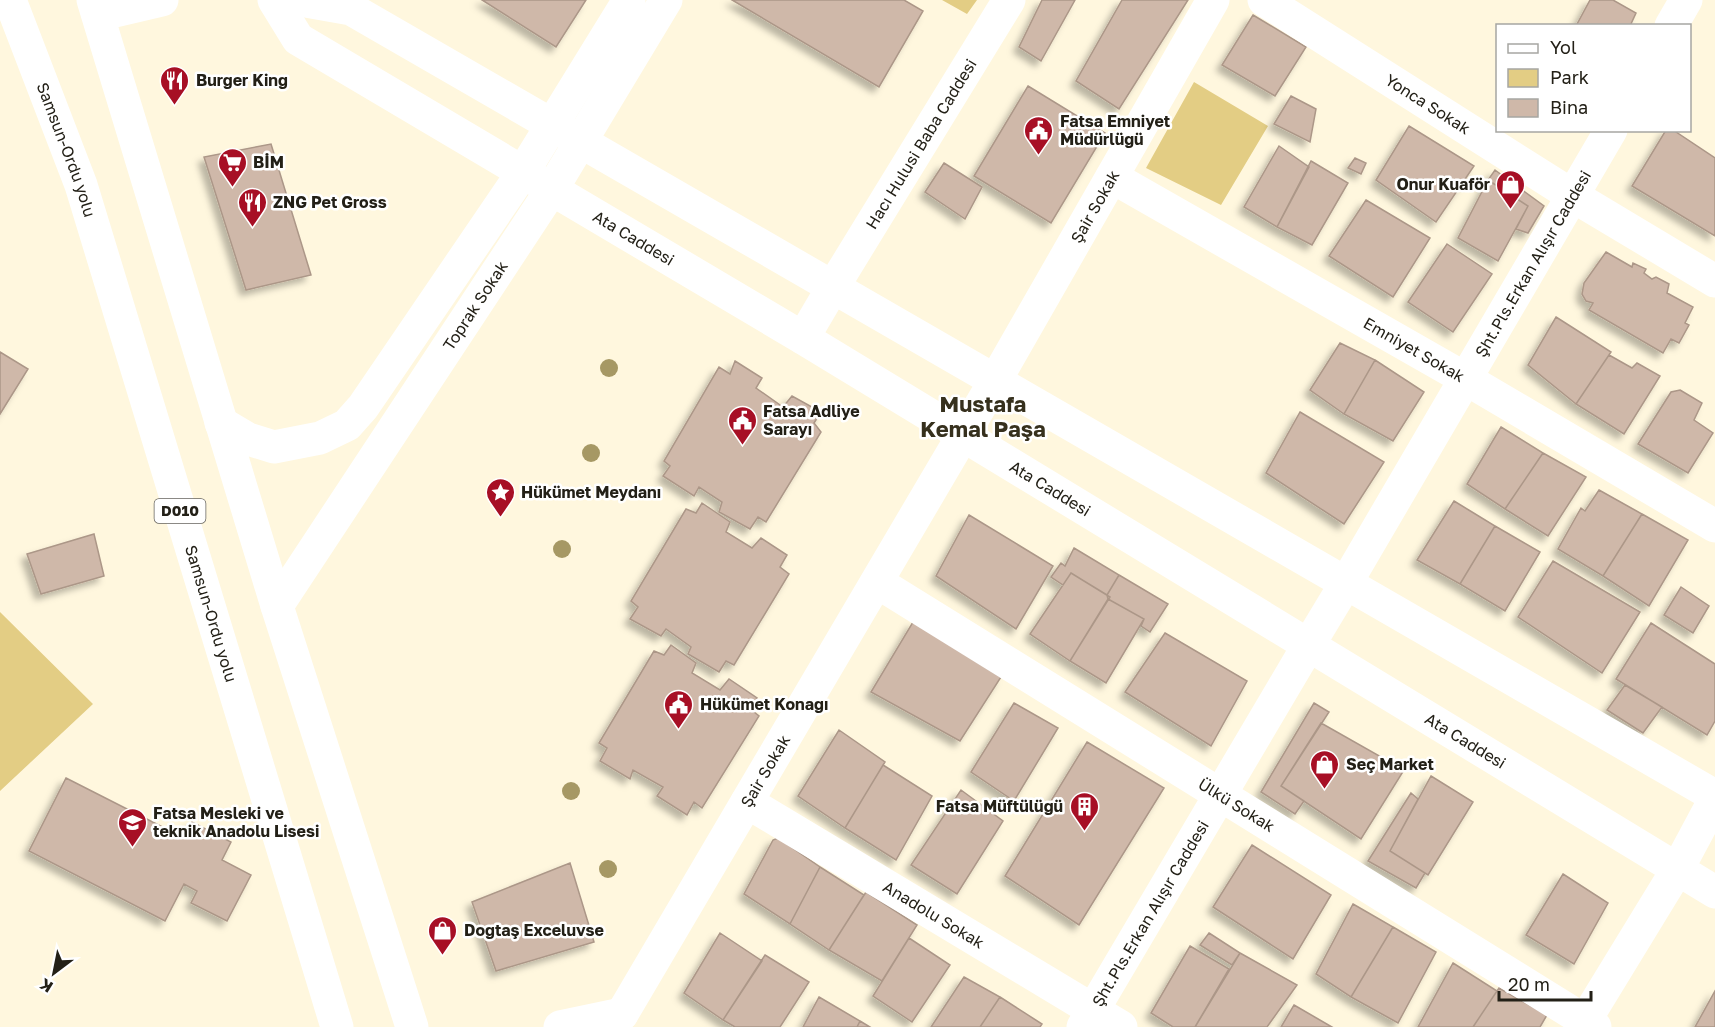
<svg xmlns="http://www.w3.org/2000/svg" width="1715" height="1027" font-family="'Golos Text',sans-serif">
<defs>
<filter id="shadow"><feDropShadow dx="-5.5" dy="5.5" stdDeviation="3" flood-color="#0004"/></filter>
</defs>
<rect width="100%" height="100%" fill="#fff7de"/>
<path fill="#e3cd84" d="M942,0H977L967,14Z
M1194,82L1268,126L1221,205L1146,168Z
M0,612L93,704L0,791Z"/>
<path fill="#cfb8a9" stroke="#ac9788" stroke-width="1.5" filter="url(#shadow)" d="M482,0H586L556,47Z
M732,0H904L923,11L879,87Z
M1042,0H1075L1041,61L1019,47Z
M1122,0H1188L1119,109L1076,81Z
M1590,0H1613L1636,13L1630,26H1576Z
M1253,15L1306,47L1275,96L1222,65Z
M1028,86L1105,133L1051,223L974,176Z
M1291,96L1316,109L1310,142L1274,124Z
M1409,126L1474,166L1436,222L1376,180Z
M1666,130H1673L1715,158V236L1632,186Z
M271,144L311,275L246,290L204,157Z
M1279,146L1309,167L1277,227L1244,207Z
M1355,158L1366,163L1361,174L1348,168Z
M1311,161L1348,183L1312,245L1277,227Z
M944,163L982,187L965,219L925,192Z
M1495,170L1544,206L1528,233L1516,229L1528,206L1488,180Z
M1488,180L1528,206L1498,261L1458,238Z
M1366,200L1430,238L1393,297L1329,256Z
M1447,244L1492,274L1453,332L1408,302Z
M1606,252L1632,267L1633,263L1646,269L1644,273L1652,279L1656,277L1669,284L1667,293L1693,307L1685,323L1689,325L1679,343L1671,339L1663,353L1589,310L1593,303L1586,301L1582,294L1584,283Z
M1556,317L1611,352L1576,404L1528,365Z
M1340,343L1375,360L1344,414L1310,390Z
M0,352L28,369L0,414Z
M1609,355L1632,368L1637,363L1660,376L1624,434L1576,404Z
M1375,360L1424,392L1393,441L1344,414Z
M735,361L762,378L756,388L783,407L792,396L821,412L814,423L821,432L766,522L758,517L750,529L719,512L722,502L699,487L694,496L663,476L670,466L664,461L719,367L730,374Z
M1680,390L1702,403L1694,420L1713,433L1688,473L1638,444L1671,392Z
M1300,412L1384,462L1344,524L1266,473Z
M1501,427L1543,453L1505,509L1467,484Z
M1543,453L1586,477L1548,536L1505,509Z
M1599,490L1642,514L1603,576L1558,549L1581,508L1585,511Z
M1454,501L1495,526L1460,584L1417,560Z
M702,503L730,522L726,532L752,548L761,538L787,555L780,567L789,574L734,665L726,661L719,672L688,654L691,647L666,629L661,636L630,619L638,607L631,601L686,509L696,513Z
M1642,514L1688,540L1649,606L1603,576Z
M969,515L1053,566L1016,629L936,576Z
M1495,526L1540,552L1505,611L1460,584Z
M94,534L104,576L41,594L27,554Z
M1074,548L1119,575L1107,595L1071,573L1063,585L1051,577L1061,563L1065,566Z
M1553,561L1640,612L1602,673L1518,617Z
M1071,573L1110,597L1070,661L1030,634Z
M1119,575L1168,604L1150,632L1141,626L1144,619L1108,599L1107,595Z
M1681,587L1709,606L1693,633L1664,615Z
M1108,599L1144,619L1106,683L1070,661Z
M913,622L1001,677L960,741L871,692Z
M1651,623L1715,664V721L1707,735L1616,679Z
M1165,633L1247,681L1211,746L1125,692Z
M671,645L696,663L692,673L720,690L729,679L757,698L749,708L759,716L702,808L694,802L687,815L657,796L663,787L633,770L630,779L600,761L607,748L599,743L654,651L664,655Z
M1625,685L1662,707L1643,733L1607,710Z
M1014,703L1058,728L1014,801L971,772Z
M1314,703L1329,712L1281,786L1304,801L1295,814L1261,792Z
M1321,723L1404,770L1361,839L1281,786Z
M839,730L885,762L845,828L798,796Z
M1087,742L1164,788L1079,925L1005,876Z
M883,765L932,796L896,860L845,828Z
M1431,776L1473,802L1428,875L1390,851Z
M66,778L184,838L192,822L231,842L222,860L251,875L227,921L191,903L197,891L184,884L165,921L29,851Z
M961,790L1003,821L957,894L911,865Z
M1411,793L1418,799L1390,851L1425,873L1416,888L1368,861Z
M778,838L820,867L790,924L744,894L773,840Z
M1252,845L1331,895L1293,959L1213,907Z
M570,863L594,942L496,971L472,902Z
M820,867L864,895L829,950L790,924Z
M1563,874L1608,903L1574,964L1526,935Z
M866,892L917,925L882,981L829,950Z
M1353,904L1393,927L1351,997L1316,974Z
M1393,927L1436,952L1398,1023L1351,997Z
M720,933L762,961L723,1020L684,993Z
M1209,933L1240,953L1232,965L1200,945Z
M909,938L950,965L912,1022L873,996Z
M1190,946L1229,969L1195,1027H1173L1151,1013Z
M1240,953L1297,985L1267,1027H1195Z
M765,955L809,982L780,1027H735L723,1020Z
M1453,963L1497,991L1473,1027H1418Z
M964,977L1000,997L980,1027H931Z
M1499,988L1547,1015L1540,1027H1473Z
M1715,991V1027H1695Z
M819,997L860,1021L857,1027H803Z
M1000,997L1042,1024L1040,1027H980Z
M1294,1005L1332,1027H1281Z
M860,1021L870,1027H857Z"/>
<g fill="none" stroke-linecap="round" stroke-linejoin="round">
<g stroke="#fff" stroke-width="33">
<path id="s1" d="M1264,0L1573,196L1715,281"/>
<path d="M1671,26L1686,0"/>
<path id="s2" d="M1112,177L1466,379L1715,526"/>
<path id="s3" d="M833,287L1009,0"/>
<path id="s4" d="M995,381L1213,0"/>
<path d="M221,423L248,439L274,447L320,438L347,425L363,407L523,172L629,0"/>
<path id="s5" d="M877,582L1595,1027"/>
<path id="s6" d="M1346,583L1611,130"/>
<path id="s7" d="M277,606L552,189L666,0"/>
<path id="s8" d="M747,802L1121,1027"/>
<path id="s9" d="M622,1014L963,435"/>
<path d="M560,1027L622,1014"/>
<path id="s10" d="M1083,1027L1308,646"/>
</g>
<g stroke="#fff" stroke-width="33">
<path id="s11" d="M274,0L298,39L803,338L1715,892"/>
<path d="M300,0L351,9L1715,796"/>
<path d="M98,15L162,0"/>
<path d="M803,338L833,287"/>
<path d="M963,435L995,381"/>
<path d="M1308,646L1346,583"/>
<path d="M1581,1027L1677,870L1715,799"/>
</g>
<g stroke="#fff" stroke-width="33">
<path id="s12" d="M10,0L81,185L337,1027"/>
<path d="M93,0L277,606L412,1027"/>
</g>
</g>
<g fill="#a69864">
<circle cx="609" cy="368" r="9"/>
<circle cx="591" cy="453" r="9"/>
<circle cx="562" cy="549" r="9"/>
<circle cx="571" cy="791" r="9"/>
<circle cx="608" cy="869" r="9"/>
</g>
<defs>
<symbol id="restaurant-pin" viewBox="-11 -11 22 30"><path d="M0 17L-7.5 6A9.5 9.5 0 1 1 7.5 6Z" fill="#a70f25" stroke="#fff"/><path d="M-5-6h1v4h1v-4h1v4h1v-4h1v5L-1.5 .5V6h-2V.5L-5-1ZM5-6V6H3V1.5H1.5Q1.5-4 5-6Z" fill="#fff"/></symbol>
<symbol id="civic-pin" viewBox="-11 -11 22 30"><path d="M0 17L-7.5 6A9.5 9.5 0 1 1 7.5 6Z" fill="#a70f25" stroke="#fff"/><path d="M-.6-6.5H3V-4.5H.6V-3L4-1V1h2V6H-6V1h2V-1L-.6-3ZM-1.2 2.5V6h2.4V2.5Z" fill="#fff"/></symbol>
<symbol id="supermarket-pin" viewBox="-11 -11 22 30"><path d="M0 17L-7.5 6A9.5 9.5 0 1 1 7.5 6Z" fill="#a70f25" stroke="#fff"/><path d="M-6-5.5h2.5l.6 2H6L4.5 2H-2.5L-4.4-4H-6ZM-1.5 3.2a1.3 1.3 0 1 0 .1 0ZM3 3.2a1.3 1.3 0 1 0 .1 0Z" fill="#fff"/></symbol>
<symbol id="shop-pin" viewBox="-11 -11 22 30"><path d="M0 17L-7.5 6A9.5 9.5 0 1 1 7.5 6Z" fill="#a70f25" stroke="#fff"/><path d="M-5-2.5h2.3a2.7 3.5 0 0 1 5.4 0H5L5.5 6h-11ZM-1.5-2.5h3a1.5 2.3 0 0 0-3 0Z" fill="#fff"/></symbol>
<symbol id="sight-pin" viewBox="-11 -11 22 30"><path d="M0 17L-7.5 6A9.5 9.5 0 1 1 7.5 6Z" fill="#a70f25" stroke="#fff"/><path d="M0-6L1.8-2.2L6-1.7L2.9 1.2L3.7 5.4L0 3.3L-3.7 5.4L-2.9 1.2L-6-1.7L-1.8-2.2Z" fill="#fff"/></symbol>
<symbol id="building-pin" viewBox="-11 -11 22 30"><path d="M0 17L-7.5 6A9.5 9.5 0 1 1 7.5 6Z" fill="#a70f25" stroke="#fff"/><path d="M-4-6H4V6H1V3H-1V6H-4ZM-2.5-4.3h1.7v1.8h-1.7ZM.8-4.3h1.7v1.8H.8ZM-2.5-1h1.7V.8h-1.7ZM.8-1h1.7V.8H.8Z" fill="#fff"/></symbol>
<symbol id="school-pin" viewBox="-11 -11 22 30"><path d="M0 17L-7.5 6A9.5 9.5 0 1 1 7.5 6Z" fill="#a70f25" stroke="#fff"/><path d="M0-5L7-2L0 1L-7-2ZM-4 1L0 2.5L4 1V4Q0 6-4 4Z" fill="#fff"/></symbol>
</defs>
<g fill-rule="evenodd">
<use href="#restaurant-pin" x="158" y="64" width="33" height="45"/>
<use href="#civic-pin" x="1022" y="114" width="33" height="45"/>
<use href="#supermarket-pin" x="216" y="146" width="33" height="45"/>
<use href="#shop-pin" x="1494" y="168" width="33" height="45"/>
<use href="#restaurant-pin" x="236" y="186" width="33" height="45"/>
<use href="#civic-pin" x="726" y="404" width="33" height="45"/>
<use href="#sight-pin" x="484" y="476" width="33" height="45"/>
<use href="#civic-pin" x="662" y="688" width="33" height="45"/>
<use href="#shop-pin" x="1308" y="748" width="33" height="45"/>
<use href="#building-pin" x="1068" y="790" width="33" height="45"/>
<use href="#school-pin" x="116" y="806" width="33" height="45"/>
<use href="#shop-pin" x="426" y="914" width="33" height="45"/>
</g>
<g text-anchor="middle" stroke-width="5" stroke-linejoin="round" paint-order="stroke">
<rect fill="#fff" stroke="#65635d" stroke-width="1.5" x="154.5" y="499" width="51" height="24" rx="4.5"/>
<g font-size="15" font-weight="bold" fill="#232017">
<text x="180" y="516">D010</text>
</g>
<g font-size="16" font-weight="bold" fill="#232017" stroke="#fff" text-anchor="start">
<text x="196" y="86">Burger King</text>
<text x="1060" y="127">Fatsa Emniyet<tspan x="1060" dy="18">Müdürlüğü</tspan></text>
<text x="253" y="168">BİM</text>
<text x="1490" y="190" text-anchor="end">Onur Kuaför</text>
<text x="273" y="208">ZNG Pet Gross</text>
<text x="763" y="417">Fatsa Adliye<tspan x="763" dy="18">Sarayı</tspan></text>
<text x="521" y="498">Hükümet Meydanı</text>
<text x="700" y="710">Hükümet Konağı</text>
<text x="1346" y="770">Seç Market</text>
<text x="1063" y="812" text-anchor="end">Fatsa Müftülüğü</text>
<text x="153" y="819">Fatsa Mesleki ve<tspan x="153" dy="18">teknik Anadolu Lisesi</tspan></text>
<text x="464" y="936">Doğtaş Exceluvse</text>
</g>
<g font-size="16" fill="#232017" stroke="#fff">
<text dy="6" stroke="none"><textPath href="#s1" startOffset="194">Yonca Sokak</textPath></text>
<text dy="6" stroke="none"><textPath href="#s3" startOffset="168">Hacı Hulusi Baba Caddesi</textPath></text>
<text dy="6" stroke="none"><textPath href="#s12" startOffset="160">Samsun-Ordu yolu</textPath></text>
<text dy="6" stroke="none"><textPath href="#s4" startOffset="201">Şair Sokak</textPath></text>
<text dy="6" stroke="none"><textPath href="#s11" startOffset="436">Ata Caddesi</textPath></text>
<text dy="6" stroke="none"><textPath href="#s6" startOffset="370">Şht.Pls.Erkan Alışır Caddesi</textPath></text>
<text dy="6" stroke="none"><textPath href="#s7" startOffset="360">Toprak Sokak</textPath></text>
<text dy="6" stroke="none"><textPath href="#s2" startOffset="348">Emniyet Sokak</textPath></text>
<text dy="6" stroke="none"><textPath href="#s11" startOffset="922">Ata Caddesi</textPath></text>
<text dy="6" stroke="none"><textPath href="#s12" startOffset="646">Samsun-Ordu yolu</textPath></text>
<text dy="6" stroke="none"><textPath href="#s11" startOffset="1408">Ata Caddesi</textPath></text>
<text dy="6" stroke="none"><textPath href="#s9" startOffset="282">Şair Sokak</textPath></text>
<text dy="6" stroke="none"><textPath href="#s5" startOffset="423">Ülkü Sokak</textPath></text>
<text dy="6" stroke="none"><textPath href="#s10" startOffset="132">Şht.Pls.Erkan Alışır Caddesi</textPath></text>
<text dy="6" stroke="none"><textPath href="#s8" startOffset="218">Anadolu Sokak</textPath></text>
</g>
<g font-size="22" font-weight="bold" fill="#36301d" stroke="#fff">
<text x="983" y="412">Mustafa<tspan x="983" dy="25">Kemal Paşa</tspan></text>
</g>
</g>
<rect x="1496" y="24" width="195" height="108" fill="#ffffff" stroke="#a7a6a2" stroke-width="1.5"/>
<rect x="1508" y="44" width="30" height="9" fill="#ffffff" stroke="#a7a6a2" stroke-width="1.5"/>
<text x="1550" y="54" font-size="18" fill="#232017">Yol</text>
<rect x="1508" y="69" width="30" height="18" fill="#e3cd84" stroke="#a7a6a2" stroke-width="1.5"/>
<text x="1550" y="84" font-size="18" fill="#232017">Park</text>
<rect x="1508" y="99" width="30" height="18" fill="#cfb8a9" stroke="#a7a6a2" stroke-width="1.5"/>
<text x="1550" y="114" font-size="18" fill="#232017">Bina</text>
<g transform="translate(54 973) rotate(212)" stroke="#ffffff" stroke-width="4.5" paint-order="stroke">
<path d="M0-4.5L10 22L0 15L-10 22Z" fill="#232017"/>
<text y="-9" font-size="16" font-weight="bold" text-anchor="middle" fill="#232017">K</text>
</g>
<path d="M1499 991v9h92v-9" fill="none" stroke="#232017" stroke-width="3"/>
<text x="1508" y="991" font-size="18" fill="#232017" stroke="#ffffff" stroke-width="4.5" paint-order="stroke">20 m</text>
</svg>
